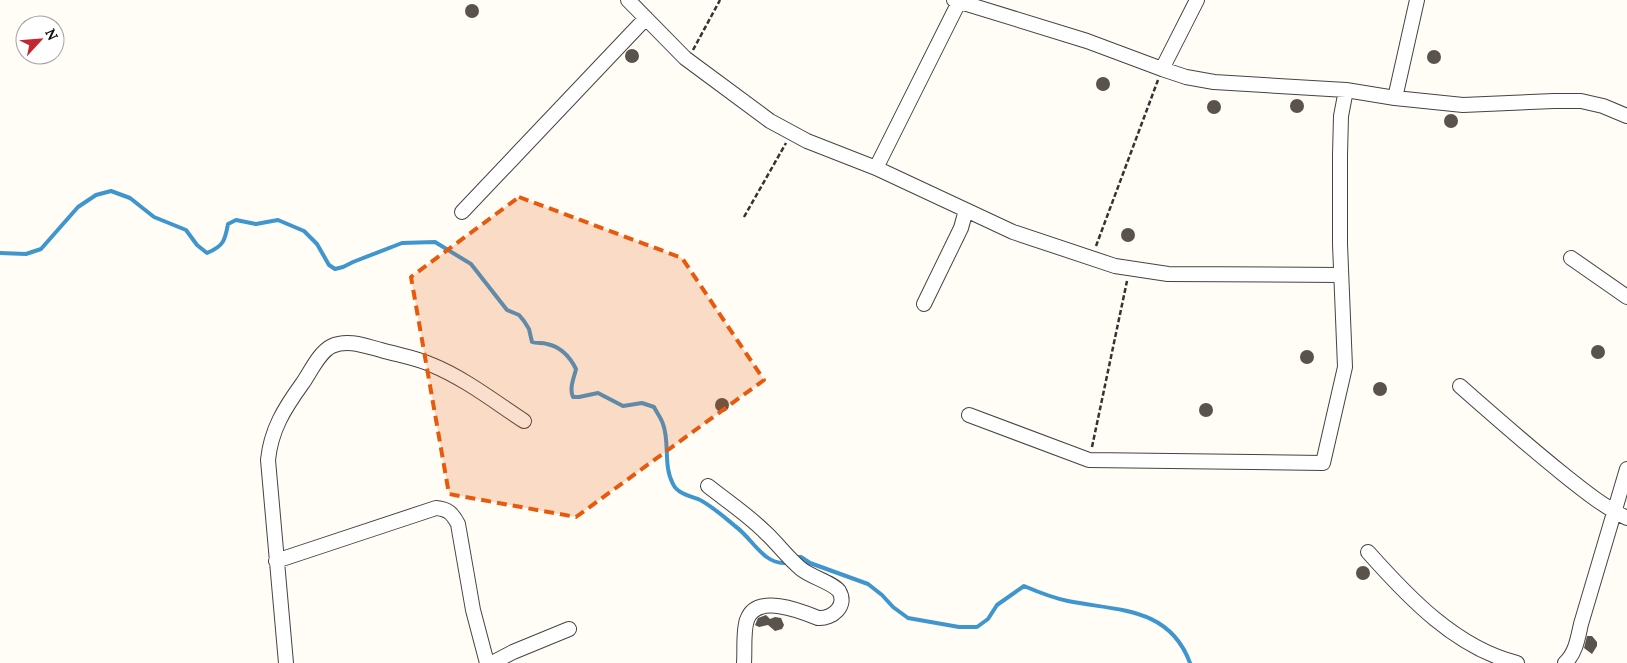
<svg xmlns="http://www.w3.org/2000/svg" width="1627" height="663" font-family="Lora,serif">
<rect width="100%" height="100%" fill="#fffdf5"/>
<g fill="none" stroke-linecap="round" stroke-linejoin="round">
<path stroke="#3f96cf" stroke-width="4" d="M0,253L26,254L41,249L78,207L96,195L111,191L130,198L154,217L186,230L197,245L207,253C224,246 225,240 228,224L236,220L256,224L278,220L304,231L317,244L329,265L335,269L343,267L353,262L402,243L435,242L471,264L507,310L519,315L524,321L529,329L532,342C537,344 542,342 547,344C562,347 570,357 576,369C574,378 569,388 573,397H579L598,393L623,406L642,403L654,407C657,413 661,418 663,424C670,443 663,466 673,484C677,493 689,496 698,499C711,505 724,517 735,526C752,538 763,564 785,563
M794,557H801L810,563L868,584L882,595L893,607L908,618L959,627H977L988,619L997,605L1024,586C1038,592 1053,598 1068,601C1116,611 1169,606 1190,663"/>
</g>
<path fill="#5a524d" d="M465 11a7 7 0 1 1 14 0a7 7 0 1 1-14 0Z
M625 56a7 7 0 1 1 14 0a7 7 0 1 1-14 0Z
M1427 57a7 7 0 1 1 14 0a7 7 0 1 1-14 0Z
M1096 84a7 7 0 1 1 14 0a7 7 0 1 1-14 0Z
M1290 106a7 7 0 1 1 14 0a7 7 0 1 1-14 0Z
M1207 107a7 7 0 1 1 14 0a7 7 0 1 1-14 0Z
M1444 121a7 7 0 1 1 14 0a7 7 0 1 1-14 0Z
M1121 235a7 7 0 1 1 14 0a7 7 0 1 1-14 0Z
M1591 352a7 7 0 1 1 14 0a7 7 0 1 1-14 0Z
M1300 357a7 7 0 1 1 14 0a7 7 0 1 1-14 0Z
M1373 389a7 7 0 1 1 14 0a7 7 0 1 1-14 0Z
M715 405a7 7 0 1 1 14 0a7 7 0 1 1-14 0Z
M1199 410a7 7 0 1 1 14 0a7 7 0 1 1-14 0Z
M1356 573a7 7 0 1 1 14 0a7 7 0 1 1-14 0Z
M766,615L770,619L775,617L781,618L784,625L782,629L775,631L768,625L759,627L755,625L758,618Z
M1587,636H1592L1597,642V646L1592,654L1584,648Z"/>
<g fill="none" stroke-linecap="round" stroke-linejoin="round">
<defs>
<path id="minor" d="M628,0L685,58L770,121L807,141L876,168
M954,0L1087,41L1162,69L1186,77L1214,82L1346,90L1395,98L1463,105L1554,101H1581L1603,106L1627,116
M960,0L876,168L1013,232L1115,266L1168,274L1341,275
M1162,69L1197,0
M1395,98L1417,0
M462,212L646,18
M1571,258L1627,297
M924,304L961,228L966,210
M1460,386C1494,416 1528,446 1563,474C1583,490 1604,507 1627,518
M969,415L1089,460L1323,463L1345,367L1340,244V155L1341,116L1346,90
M708,486C727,501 748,515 765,532C777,543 787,557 800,568C810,577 832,582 839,591C848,606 832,619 818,618C801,611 756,593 747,620C743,631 745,651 744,663
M1368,552C1408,597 1456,648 1517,663
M276,561L436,508C448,509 452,513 458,524L473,610L487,663
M286,663L268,460C271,430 284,409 302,384C310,373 319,352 332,346C348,339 365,346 381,350C398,355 417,358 432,365C464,378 495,402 524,421
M492,663L513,652L569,629
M1565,663C1576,653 1578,637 1581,624L1627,469"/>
</defs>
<use href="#minor" stroke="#444" stroke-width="16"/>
<path stroke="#333" stroke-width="2.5" stroke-dasharray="5 2.5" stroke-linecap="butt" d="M693,50L720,0
M744,217L786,143
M1096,246L1158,80
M1092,447L1127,281"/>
<use href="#minor" stroke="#fff" stroke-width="14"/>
</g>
<path fill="#e8590c" fill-opacity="0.2" stroke="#e8590c" stroke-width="4" stroke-dasharray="10 6" stroke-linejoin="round" d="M519,197L682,258L764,380L576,517L449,494L411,277Z"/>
<g transform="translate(40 40) rotate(64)"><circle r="24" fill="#ffffff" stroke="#a0a0a0"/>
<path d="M0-4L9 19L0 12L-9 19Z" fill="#c4262e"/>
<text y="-8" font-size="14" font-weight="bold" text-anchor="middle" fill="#111111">N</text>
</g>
</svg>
